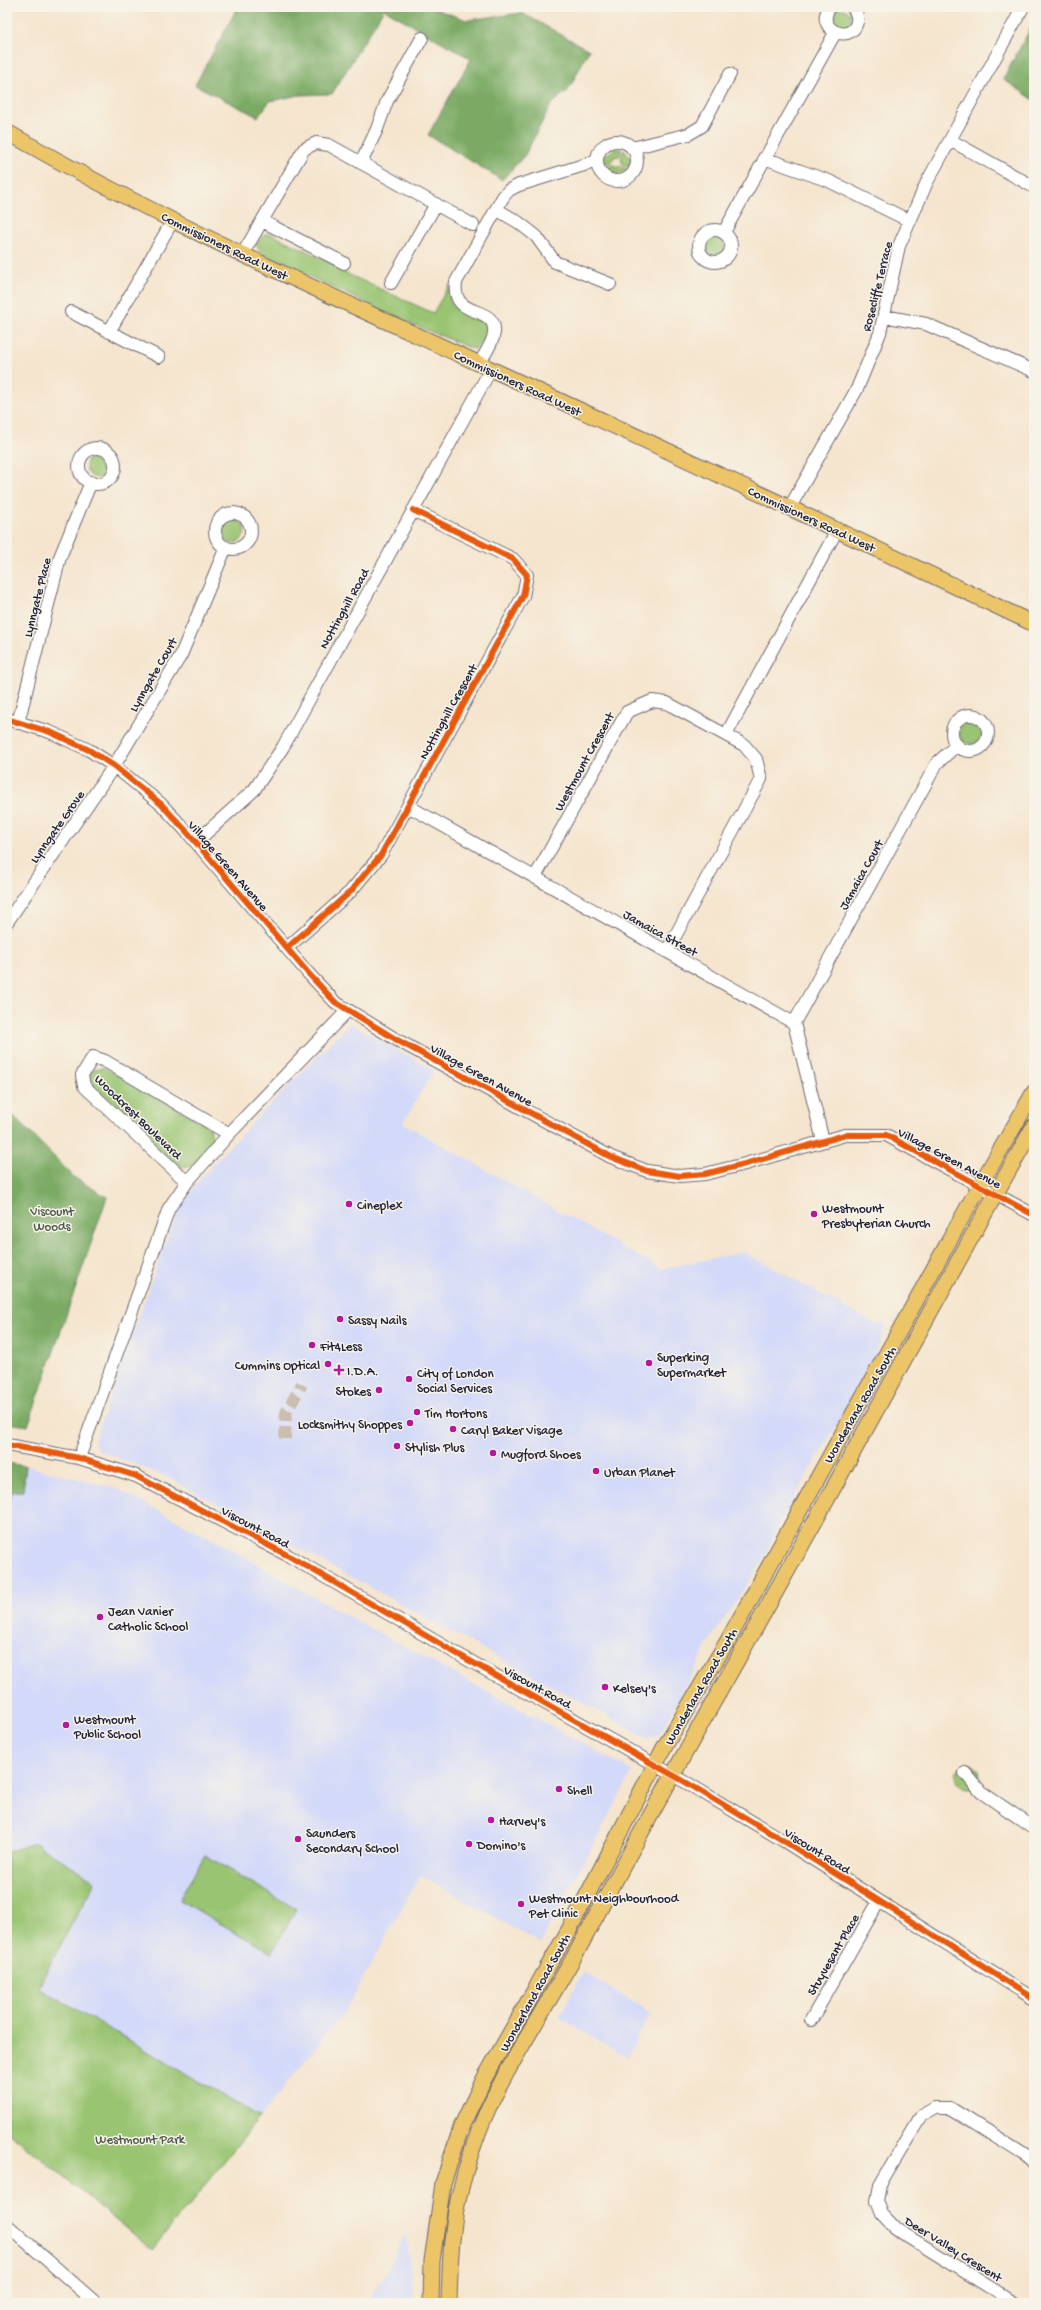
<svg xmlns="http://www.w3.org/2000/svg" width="1041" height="2310" font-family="'Gochi Hand',sans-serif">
<rect width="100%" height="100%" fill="#f7f3e8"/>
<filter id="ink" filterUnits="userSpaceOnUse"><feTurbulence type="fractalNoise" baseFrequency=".025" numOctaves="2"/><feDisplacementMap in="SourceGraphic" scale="8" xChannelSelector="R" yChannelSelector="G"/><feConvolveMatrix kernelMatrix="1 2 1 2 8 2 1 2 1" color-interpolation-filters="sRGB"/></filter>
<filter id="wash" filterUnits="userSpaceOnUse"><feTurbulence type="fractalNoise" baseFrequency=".012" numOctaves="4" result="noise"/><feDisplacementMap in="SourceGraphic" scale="16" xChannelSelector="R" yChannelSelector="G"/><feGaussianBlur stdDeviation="0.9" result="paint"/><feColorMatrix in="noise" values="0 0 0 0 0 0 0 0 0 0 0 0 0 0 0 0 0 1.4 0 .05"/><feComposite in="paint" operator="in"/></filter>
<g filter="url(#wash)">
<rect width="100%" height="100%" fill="#f5e5ce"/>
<path fill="#d3d9f9" d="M350,1023L434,1070L403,1123L661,1269L744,1252L873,1323H886L873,1363L778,1525L765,1557L712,1637L660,1734L647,1738L167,1477L98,1450L94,1442L166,1241L180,1209L196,1184L223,1153Z
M26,1466L113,1487L231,1549L301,1590L633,1771L540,1943L420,1875L346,2010L260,2117L38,1987L95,1881L35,1843L7,1852V1516L12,1492L23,1491Z
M583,1972L651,2013L627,2058L559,2017Z
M407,2234L413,2303H368Z"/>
<path fill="#99c471" stroke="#5e7356" d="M833 18a9 9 0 1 1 18 0a9 9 0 1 1-18 0Z
M615,149H622L619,156L614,157L611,162L602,163L604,156Z
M624,150L631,159L629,167L622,163L621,157Z
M612,164L617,167L622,165L627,170L617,174L603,166Z
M265,234H271L342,268L341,271L433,313L450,284V300L453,307L488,324C490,334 481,345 473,349L395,317L260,253L256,244Z
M706 247a9 9 0 1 1 18 0a9 9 0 1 1-18 0Z
M86 466a12 12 0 1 1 24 0a12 12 0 1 1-24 0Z
M221 531a12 12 0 1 1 24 0a12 12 0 1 1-24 0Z
M959 732a12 12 0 1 1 24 0a12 12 0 1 1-24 0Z
M103,1067L210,1127L213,1141L192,1166L179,1167L95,1091L90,1083V1075L95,1069Z
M956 1776a12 12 0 1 1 24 0a12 12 0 1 1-24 0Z
M35,1843L95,1881L38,1987L260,2117L152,2250L7,2131V1852Z
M205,1855L296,1909L272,1953L179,1900Z"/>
<path fill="#7aaa63" stroke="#4e664f" d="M238,7H429L467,20L522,13L589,50L569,89L551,105L525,155L502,180L428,135L471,59L384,9L332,94L300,95L270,101L258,117L195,85Z
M1034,22V100L1003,79Z
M7,1109L75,1178L107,1197L28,1426L7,1423Z
M7,1463L26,1466L23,1491L12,1492L7,1515Z"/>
</g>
<g filter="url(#ink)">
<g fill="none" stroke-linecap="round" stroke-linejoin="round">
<path stroke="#cbbeb1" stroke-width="12" stroke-dasharray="12 6" stroke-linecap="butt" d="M285,1439L286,1413L302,1384"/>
<defs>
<path id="minor" d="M830,7C813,28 851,46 857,22C858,16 856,11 852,7
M950,140L1034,187
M597 161a20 20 0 1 1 40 0a20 20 0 1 1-40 0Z
M632,148L689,134L702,126L730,74
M764,158L829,181L910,221
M361,163L377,129L387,101L422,38
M496,209L518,222L536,236L555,262L610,284
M262,221L344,263
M699 246a16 16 0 1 1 32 0a16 16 0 1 1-32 0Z
M724,232L835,33
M242,255L304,149L316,143L329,145L473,225
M391,283L436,204
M71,312L159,357
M884,316L926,324L1034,371
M109,332L173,220
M479,364C484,355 493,343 494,333C497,303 451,321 456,282L503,197L509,190L519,185L597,161
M79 466a18 18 0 1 1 36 0a18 18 0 1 1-36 0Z
M790,507L857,389L880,333L899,246L927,182L1023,7
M215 531a18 18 0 1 1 36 0a18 18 0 1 1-36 0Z
M952 733a18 18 0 1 1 36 0a18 18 0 1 1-36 0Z
M7,719L50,732L89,750L114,766L161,804L188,833L308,973L335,1002L397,1040L611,1157L647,1171L680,1176L705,1174L745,1164L845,1135H886L1034,1215
M18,723L60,557L91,482
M726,735L837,530
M408,806L794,1023L823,1141
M196,842L254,790L283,747L491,369
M535,877L627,712L652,701L667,703L744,745L756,759L761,779L667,951
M7,922L114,766L181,655L226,547
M287,948L350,892L381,855L523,596L527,575L513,559L413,510
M794,1023L937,763L957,745
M187,1182L229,1134
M7,1445L79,1458L136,1476L289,1556L454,1652L687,1783L784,1841L1034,1999
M79,1458L169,1208L187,1182L84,1086L82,1075L93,1057L105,1061L229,1134L348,1010
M965,1773L981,1792L1034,1828
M811,2020L879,1901
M7,2225L96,2303
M1015,2303L896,2229L882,2214L877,2201L880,2185L921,2116L935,2108H950L1034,2161"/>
<path id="major" d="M7,132C164,223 330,295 495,371C676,454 855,538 1034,624
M431,2303L432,2261L443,2183L462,2125L484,2079L570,1928L666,1744L727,1642L980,1185L1034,1092
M449,2303C450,2264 451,2222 462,2184C471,2150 483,2116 500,2085C527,2034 559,1986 586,1935C636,1841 687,1748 740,1655C840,1480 934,1301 1034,1126"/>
</defs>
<use href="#minor" stroke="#6c666e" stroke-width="14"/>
<use href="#major" stroke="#6c666e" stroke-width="17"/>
<use href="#minor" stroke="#fff" stroke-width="12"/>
<use href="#major" stroke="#edc569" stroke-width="15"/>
<defs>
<path id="cycleway" d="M7,719L50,732L89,750L114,766L161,804L188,833L308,973L335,1002L397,1040L611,1157L647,1171L680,1176L705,1174L745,1164L845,1135H886L1034,1215
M287,948L350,892L381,855L523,596L527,575L513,559L413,510
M7,1445L79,1458L136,1476L289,1556L454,1652L687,1783L784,1841L1034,1999"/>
</defs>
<use href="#cycleway" stroke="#f7f3e8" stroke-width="8"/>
<use href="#cycleway" stroke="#e8590c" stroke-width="6"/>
</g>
</g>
<g fill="#b5179e" stroke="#f7f3e8" stroke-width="1.5">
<circle cx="349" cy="1204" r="4"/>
<circle cx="814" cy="1214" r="4"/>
<circle cx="340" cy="1319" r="4"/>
<circle cx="312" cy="1345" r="4"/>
<circle cx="649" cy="1363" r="4"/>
<circle cx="328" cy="1364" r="4"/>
<path d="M337 1364h4v4h4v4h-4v4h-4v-4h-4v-4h4z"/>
<circle cx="409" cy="1379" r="4"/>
<circle cx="379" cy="1390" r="4"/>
<circle cx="417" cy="1412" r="4"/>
<circle cx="410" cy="1423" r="4"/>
<circle cx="453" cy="1429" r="4"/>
<circle cx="397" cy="1446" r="4"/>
<circle cx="493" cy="1453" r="4"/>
<circle cx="596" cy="1471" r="4"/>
<circle cx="100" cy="1617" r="4"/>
<circle cx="605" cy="1687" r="4"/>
<circle cx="66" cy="1725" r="4"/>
<circle cx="559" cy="1789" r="4"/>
<circle cx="491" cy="1820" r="4"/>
<circle cx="298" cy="1839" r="4"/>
<circle cx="469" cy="1844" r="4"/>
<circle cx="521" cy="1904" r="4"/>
</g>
<g text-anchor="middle" stroke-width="3" stroke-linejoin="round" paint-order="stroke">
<g font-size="13" fill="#22223b" stroke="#f7f3e8">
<text transform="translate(225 245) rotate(26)" y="5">Commissioners Road West</text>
<text transform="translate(876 286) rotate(-76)" y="5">Rosecliffe Terrace</text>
<text transform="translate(518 382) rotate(25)" y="5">Commissioners Road West</text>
<text transform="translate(812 518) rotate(25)" y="5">Commissioners Road West</text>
<text transform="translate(36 597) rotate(-76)" y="5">Lynngate Place</text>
<text transform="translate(343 608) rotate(-61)" y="5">Nottinghill Road</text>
<text transform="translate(152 674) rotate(-60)" y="5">Lynngate Court</text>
<text transform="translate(447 711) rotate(-61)" y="5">Nottinghill Crescent</text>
<text transform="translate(583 761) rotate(-61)" y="5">Westmount Crescent</text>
<text transform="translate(56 826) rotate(-55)" y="5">Lynngate Grove</text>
<text transform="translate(229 865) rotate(49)" y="5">Village Green Avenue</text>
<text transform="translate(860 874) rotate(-61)" y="5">Jamaica Court</text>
<text transform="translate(661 932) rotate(29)" y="5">Jamaica Street</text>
<text transform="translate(482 1074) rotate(29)" y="5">Village Green Avenue</text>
<text transform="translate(139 1116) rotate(44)" y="5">Woodcrest Boulevard</text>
<text transform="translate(950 1157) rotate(28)" y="5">Village Green Avenue</text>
<text transform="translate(859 1404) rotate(-60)" y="5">Wonderland Road South</text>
<text transform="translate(256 1526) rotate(28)" y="5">Viscount Road</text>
<text transform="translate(538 1686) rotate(29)" y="5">Viscount Road</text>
<text transform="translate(700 1686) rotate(-60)" y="5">Wonderland Road South</text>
<text transform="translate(818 1850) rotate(32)" y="5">Viscount Road</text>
<text transform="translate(832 1954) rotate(-60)" y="5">Stuyvesant Place</text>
<text transform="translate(534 1992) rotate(-61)" y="5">Wonderland Road South</text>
<text transform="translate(954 2248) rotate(32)" y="5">Deer Valley Crescent</text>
</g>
<g font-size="13" fill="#22223b" stroke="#f7f3e8" text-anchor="start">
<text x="357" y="1209">Cineplex</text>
<text x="822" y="1212">Westmount<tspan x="822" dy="15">Presbyterian Church</tspan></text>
<text x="348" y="1324">Sassy Nails</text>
<text x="320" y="1350">Fit4Less</text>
<text x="657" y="1361">Superking<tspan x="657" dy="15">Supermarket</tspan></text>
<text x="320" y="1369" text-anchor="end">Cummins Optical</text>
<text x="347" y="1375">I.D.A.</text>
<text x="417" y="1377">City of London<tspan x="417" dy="15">Social Services</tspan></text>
<text x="371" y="1395" text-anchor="end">Stokes</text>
<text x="425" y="1417">Tim Hortons</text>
<text x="402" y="1428" text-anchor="end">Locksmithy Shoppes</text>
<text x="461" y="1434">Caryl Baker Visage</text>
<text x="405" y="1451">Stylish Plus</text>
<text x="501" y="1458">Mugford Shoes</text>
<text x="604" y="1476">Urban Planet</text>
<text x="108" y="1615">Jean Vanier<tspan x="108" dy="15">Catholic School</tspan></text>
<text x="613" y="1692">Kelsey's</text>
<text x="74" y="1723">Westmount<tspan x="74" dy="15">Public School</tspan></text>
<text x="567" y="1794">Shell</text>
<text x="499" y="1825">Harvey's</text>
<text x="306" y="1837">Saunders<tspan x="306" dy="15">Secondary School</tspan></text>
<text x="477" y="1849">Domino's</text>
<text x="529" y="1902">Westmount Neighbourhood<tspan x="529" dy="15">Pet Clinic</tspan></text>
</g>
<g font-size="13" fill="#4c5b4e" stroke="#f7f3e8">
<text x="52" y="1215">Viscount<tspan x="52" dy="15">Woods</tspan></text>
<text x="140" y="2143">Westmount Park</text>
</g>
</g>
<rect width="1041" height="2310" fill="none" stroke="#f7f3e8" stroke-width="24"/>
</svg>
